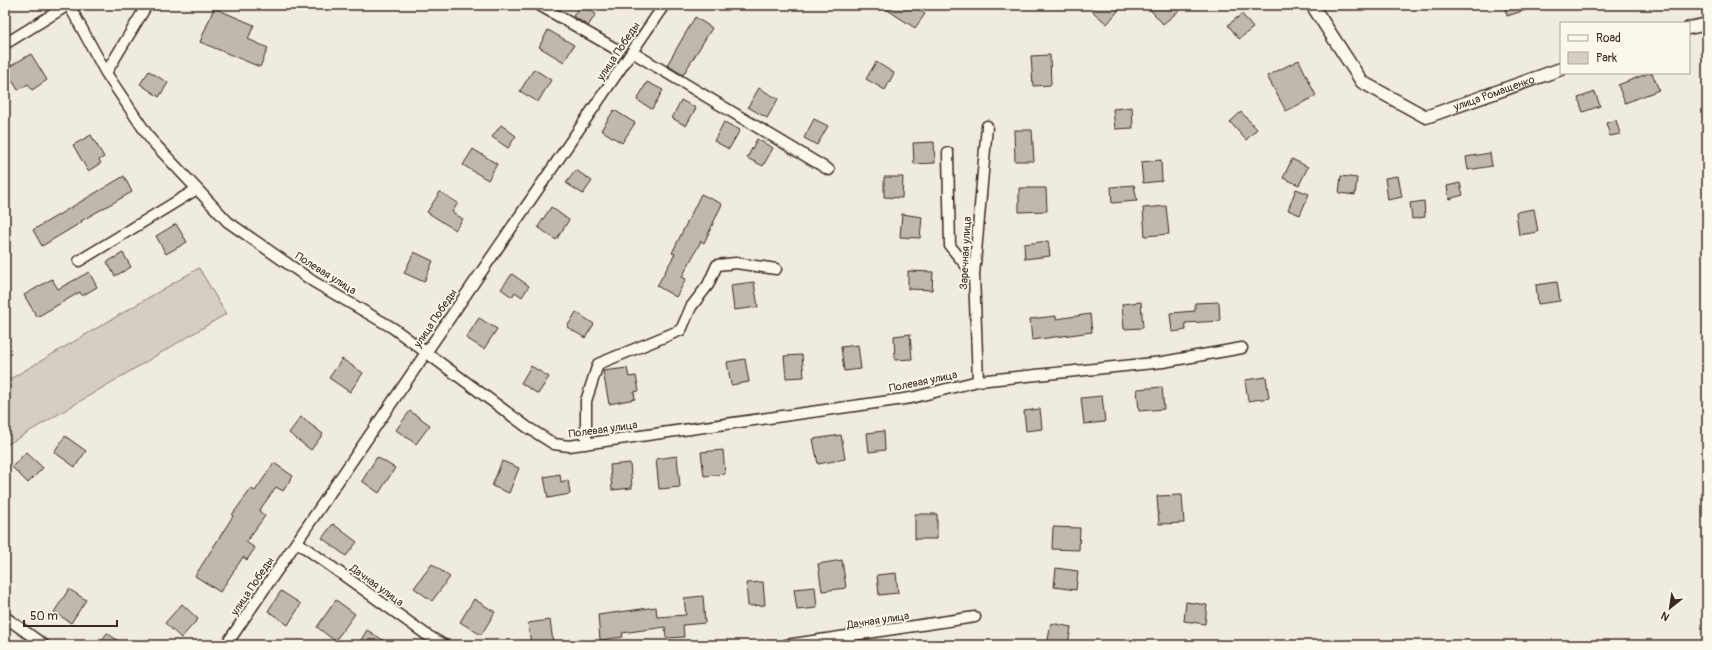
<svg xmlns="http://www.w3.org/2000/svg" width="1712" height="650" font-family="Pangolin,sans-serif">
<rect width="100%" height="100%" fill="#f0ebe0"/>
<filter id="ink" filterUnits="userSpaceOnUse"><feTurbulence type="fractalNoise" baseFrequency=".025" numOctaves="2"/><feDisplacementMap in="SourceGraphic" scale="8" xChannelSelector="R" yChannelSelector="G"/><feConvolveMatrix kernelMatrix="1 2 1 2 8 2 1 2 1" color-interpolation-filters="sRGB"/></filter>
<g filter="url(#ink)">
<path fill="#d5cec3" stroke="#887c70" d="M199,268L226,314L5,446V382Z"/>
<path fill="#c0b8ad" stroke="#3b2a1e" d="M581,5L596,14L588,26L573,16Z
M880,5H912L925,14L915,28Z
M1096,5H1123L1107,24L1092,11Z
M1146,5H1186L1163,24Z
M1504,5H1534L1535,7L1507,16Z
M214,8L254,25L248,39L268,48L260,67L200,42Z
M1242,14L1253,28L1239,39L1228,25Z
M695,17L712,28L683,75L667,65Z
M548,30L574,45L564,62L539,47Z
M31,54L47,80L32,90L28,84L18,90L5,69Z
M1050,55L1051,85L1033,86L1031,56Z
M1299,60L1316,96L1286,111L1267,76Z
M876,62L894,73L885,90L866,79Z
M534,69L551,80L538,102L520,91Z
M149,71L168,83L159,97L140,84Z
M1649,73H1652L1659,90L1625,103L1618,85Z
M647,82L663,90L652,109L637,100Z
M759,88L778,99L767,118L748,107Z
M1595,92L1600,106L1583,112L1578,98Z
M681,100L696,108L686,126L672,118Z
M1132,107L1133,128L1115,129L1113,109Z
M614,110L635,123L622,143L601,130Z
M1241,112L1257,129L1246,140L1230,122Z
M814,119L828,126L817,145L804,138Z
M1616,120L1620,134L1610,136L1606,123Z
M724,122L740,130L729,149L714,141Z
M501,125L516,136L508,148L492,137Z
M1014,130H1032L1034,161H1015Z
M91,135L104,157L99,160L101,163L88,171L73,145Z
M757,139L773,148L763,166L747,158Z
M934,142L935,163L914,164L913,143Z
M473,149L497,164L488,180L463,165Z
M1490,153L1492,166L1468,170L1466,157Z
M1292,159L1308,167L1299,185L1283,178Z
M1161,160L1162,181L1143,183L1141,162Z
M576,170L592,181L583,194L566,183Z
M124,176L132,192L81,221L82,222L42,246L33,230Z
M1341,176L1357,178L1355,195L1339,193Z
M1398,176L1402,197L1388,200L1385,178Z
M884,177H903L902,198L884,197Z
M1460,183L1463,195L1449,199L1447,186Z
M1134,185L1137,201L1112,203L1111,187Z
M1019,188H1046L1047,211L1019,212Z
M1296,189L1309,194L1300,215L1288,210Z
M440,192L458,203L452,212L463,219L455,230L427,212Z
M701,194L722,204L704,243L701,241L682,277L686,279L676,297L657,286L675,254L672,253Z
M1424,201L1425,217L1412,219L1410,203Z
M1166,206L1169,234L1145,236L1143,208Z
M551,207L569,220L556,240L538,227Z
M1534,209L1538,232L1519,235L1516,212Z
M902,214L922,217L920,238L900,237Z
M176,224L187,242L166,254L156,236Z
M1048,241L1050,256L1025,259L1024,244Z
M414,252L433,261L424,282L404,273Z
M123,253L131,267L115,276L107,262Z
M908,271L933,272L932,290L908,289Z
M89,272L97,287L82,296L80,292L37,317L24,295L52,279L58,289Z
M512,274L529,286L522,297L515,292L512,297L501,289Z
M754,282L758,307L734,310L731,285Z
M1557,282L1560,301L1538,304L1536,285Z
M1141,302L1143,328L1124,329L1122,304Z
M1219,302L1220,321L1185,323L1186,330L1172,332L1170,313L1195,311V303Z
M576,312L594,324L585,338L567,327Z
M1090,314L1092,332L1032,340L1030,319L1056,316V319Z
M479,318L497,329L484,349L466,338Z
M910,334L912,359L895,360L894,336Z
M858,345L861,369L844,371L841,347Z
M802,355L804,377L786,378L784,356Z
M342,359L363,373L350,392L329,378Z
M745,359L749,382L731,385L727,362Z
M531,366L549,377L538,394L521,383Z
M627,368L629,377L636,376L639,391L634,392L635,399L609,404L603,371Z
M1266,377L1269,398L1248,401L1245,380Z
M1162,387L1164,409L1139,411L1137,389Z
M1102,396L1105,422L1084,424L1081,398Z
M1040,409L1042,429L1026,431L1024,411Z
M410,411L430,425L416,444L396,430Z
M301,417L323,434L311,450L289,433Z
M884,431L885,450L869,452L867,433Z
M841,435L845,459L818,464L813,439Z
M65,436L86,451L75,467L54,452Z
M723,450L725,474L704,476L701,452Z
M26,452L43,468L28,483L12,467Z
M677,456L680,487L659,489L656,459Z
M377,457L395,468L379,493L362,481Z
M502,461L519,468L509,493L492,486Z
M274,463L293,476L283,491L276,487L259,511L265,516L246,542L255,548L247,560L243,557L220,592L195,576L233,516L232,515L251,489L255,491Z
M630,463L632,488L612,490L610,465Z
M560,474L561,482L568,480L570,494L548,498L544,477Z
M1182,495L1184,523L1159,524L1157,496Z
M915,514H937V539H915Z
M333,524L357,542L346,556L322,538Z
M1053,527L1080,528L1079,550L1052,549Z
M842,560L846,588L822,591L818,564Z
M432,564L450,577L432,601L414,588Z
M1056,568L1078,571L1076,590L1054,587Z
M896,573L898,593L879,595L877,575Z
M763,582L765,605L748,606L746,583Z
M815,587L817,608L797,610L794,589Z
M69,589L86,600L71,623L54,612Z
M281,591L301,604L288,625L268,611Z
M703,596L705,623L683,625L684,637L666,638L665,627L622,633L623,637L600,640L598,615L656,607L657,617L686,615L684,598Z
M474,599L495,612L481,635L460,622Z
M336,600L355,614L335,641L317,627Z
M1186,602L1207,605L1205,624L1184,621Z
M182,604L198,619L181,638L165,623Z
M550,620L553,642L531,645L528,623Z
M1051,623L1071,627L1068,645H1047Z
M367,630L391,645H358Z
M107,633L124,645H98Z"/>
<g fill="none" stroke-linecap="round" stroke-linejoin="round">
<defs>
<path id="minor" d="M69,5L106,73L151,140L228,222L314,282L393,328L527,427L554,444L569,446L911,398L978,381L1163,362L1242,348
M539,5L614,48
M5,44L68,5
M632,52L829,170
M106,73L147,5
M948,153L950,246L974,275
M79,261L197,189
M978,381L974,275L987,126
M586,444V401L598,364L681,330L691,307L708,285L717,265L736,263L776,269
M297,542L427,635L444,645
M5,617L44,645
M226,645L664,5
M786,645L975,617"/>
<g id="tertiary">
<path id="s1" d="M1312,5L1362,82L1426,117L1561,69"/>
<path d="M1689,28L1707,24"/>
</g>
</defs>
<use href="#minor" stroke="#3b2a1e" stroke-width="13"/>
<use href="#tertiary" stroke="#3b2a1e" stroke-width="15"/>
<use href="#minor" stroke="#fbf7ec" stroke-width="10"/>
<use href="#tertiary" stroke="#fbf7ec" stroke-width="12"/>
</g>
</g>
<g text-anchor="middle" stroke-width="3.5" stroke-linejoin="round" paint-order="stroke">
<g font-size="11" fill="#3b2a1e" stroke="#fbf7ec">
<text transform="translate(618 51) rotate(-56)" y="4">улица Победы</text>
<text dy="4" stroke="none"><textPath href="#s1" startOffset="237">улица Ромащенко</textPath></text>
<text transform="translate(965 253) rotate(-87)" y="4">Заречная улица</text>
<text transform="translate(326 273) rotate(32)" y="4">Полевая улица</text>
<text transform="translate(435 318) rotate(-56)" y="4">улица Победы</text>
<text transform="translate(923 381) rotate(-12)" y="4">Полевая улица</text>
<text transform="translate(603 429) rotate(-8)" y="4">Полевая улица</text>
<text transform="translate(377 585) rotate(36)" y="4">Дачная улица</text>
<text transform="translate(252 586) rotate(-56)" y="4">улица Победы</text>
<text transform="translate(878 620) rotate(-9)" y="4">Дачная улица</text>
</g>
</g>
<rect width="1712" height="650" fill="none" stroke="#fbf7ec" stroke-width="20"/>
<rect x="10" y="10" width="1692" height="630" fill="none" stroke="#3b2a1e" stroke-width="1.5" filter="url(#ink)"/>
<rect x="1560" y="22" width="130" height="52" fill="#fbf7ec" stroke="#aea59a"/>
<rect x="1568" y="35" width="20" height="6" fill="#fbf7ec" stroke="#aea59a"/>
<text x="1596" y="42" font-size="12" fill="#3b2a1e">Road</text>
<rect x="1568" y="52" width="20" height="12" fill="#d5cec3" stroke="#aea59a"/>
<text x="1596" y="62" font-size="12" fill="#3b2a1e">Park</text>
<g transform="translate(1670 608) rotate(210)" stroke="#fbf7ec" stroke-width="3" paint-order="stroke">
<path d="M0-3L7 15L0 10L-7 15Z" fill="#3b2a1e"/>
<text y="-6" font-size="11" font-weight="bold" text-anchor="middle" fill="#3b2a1e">N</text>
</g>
<path d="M24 620v6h93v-6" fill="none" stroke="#3b2a1e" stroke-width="2"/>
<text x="30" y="620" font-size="12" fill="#3b2a1e" stroke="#fbf7ec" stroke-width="3" paint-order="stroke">50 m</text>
</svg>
